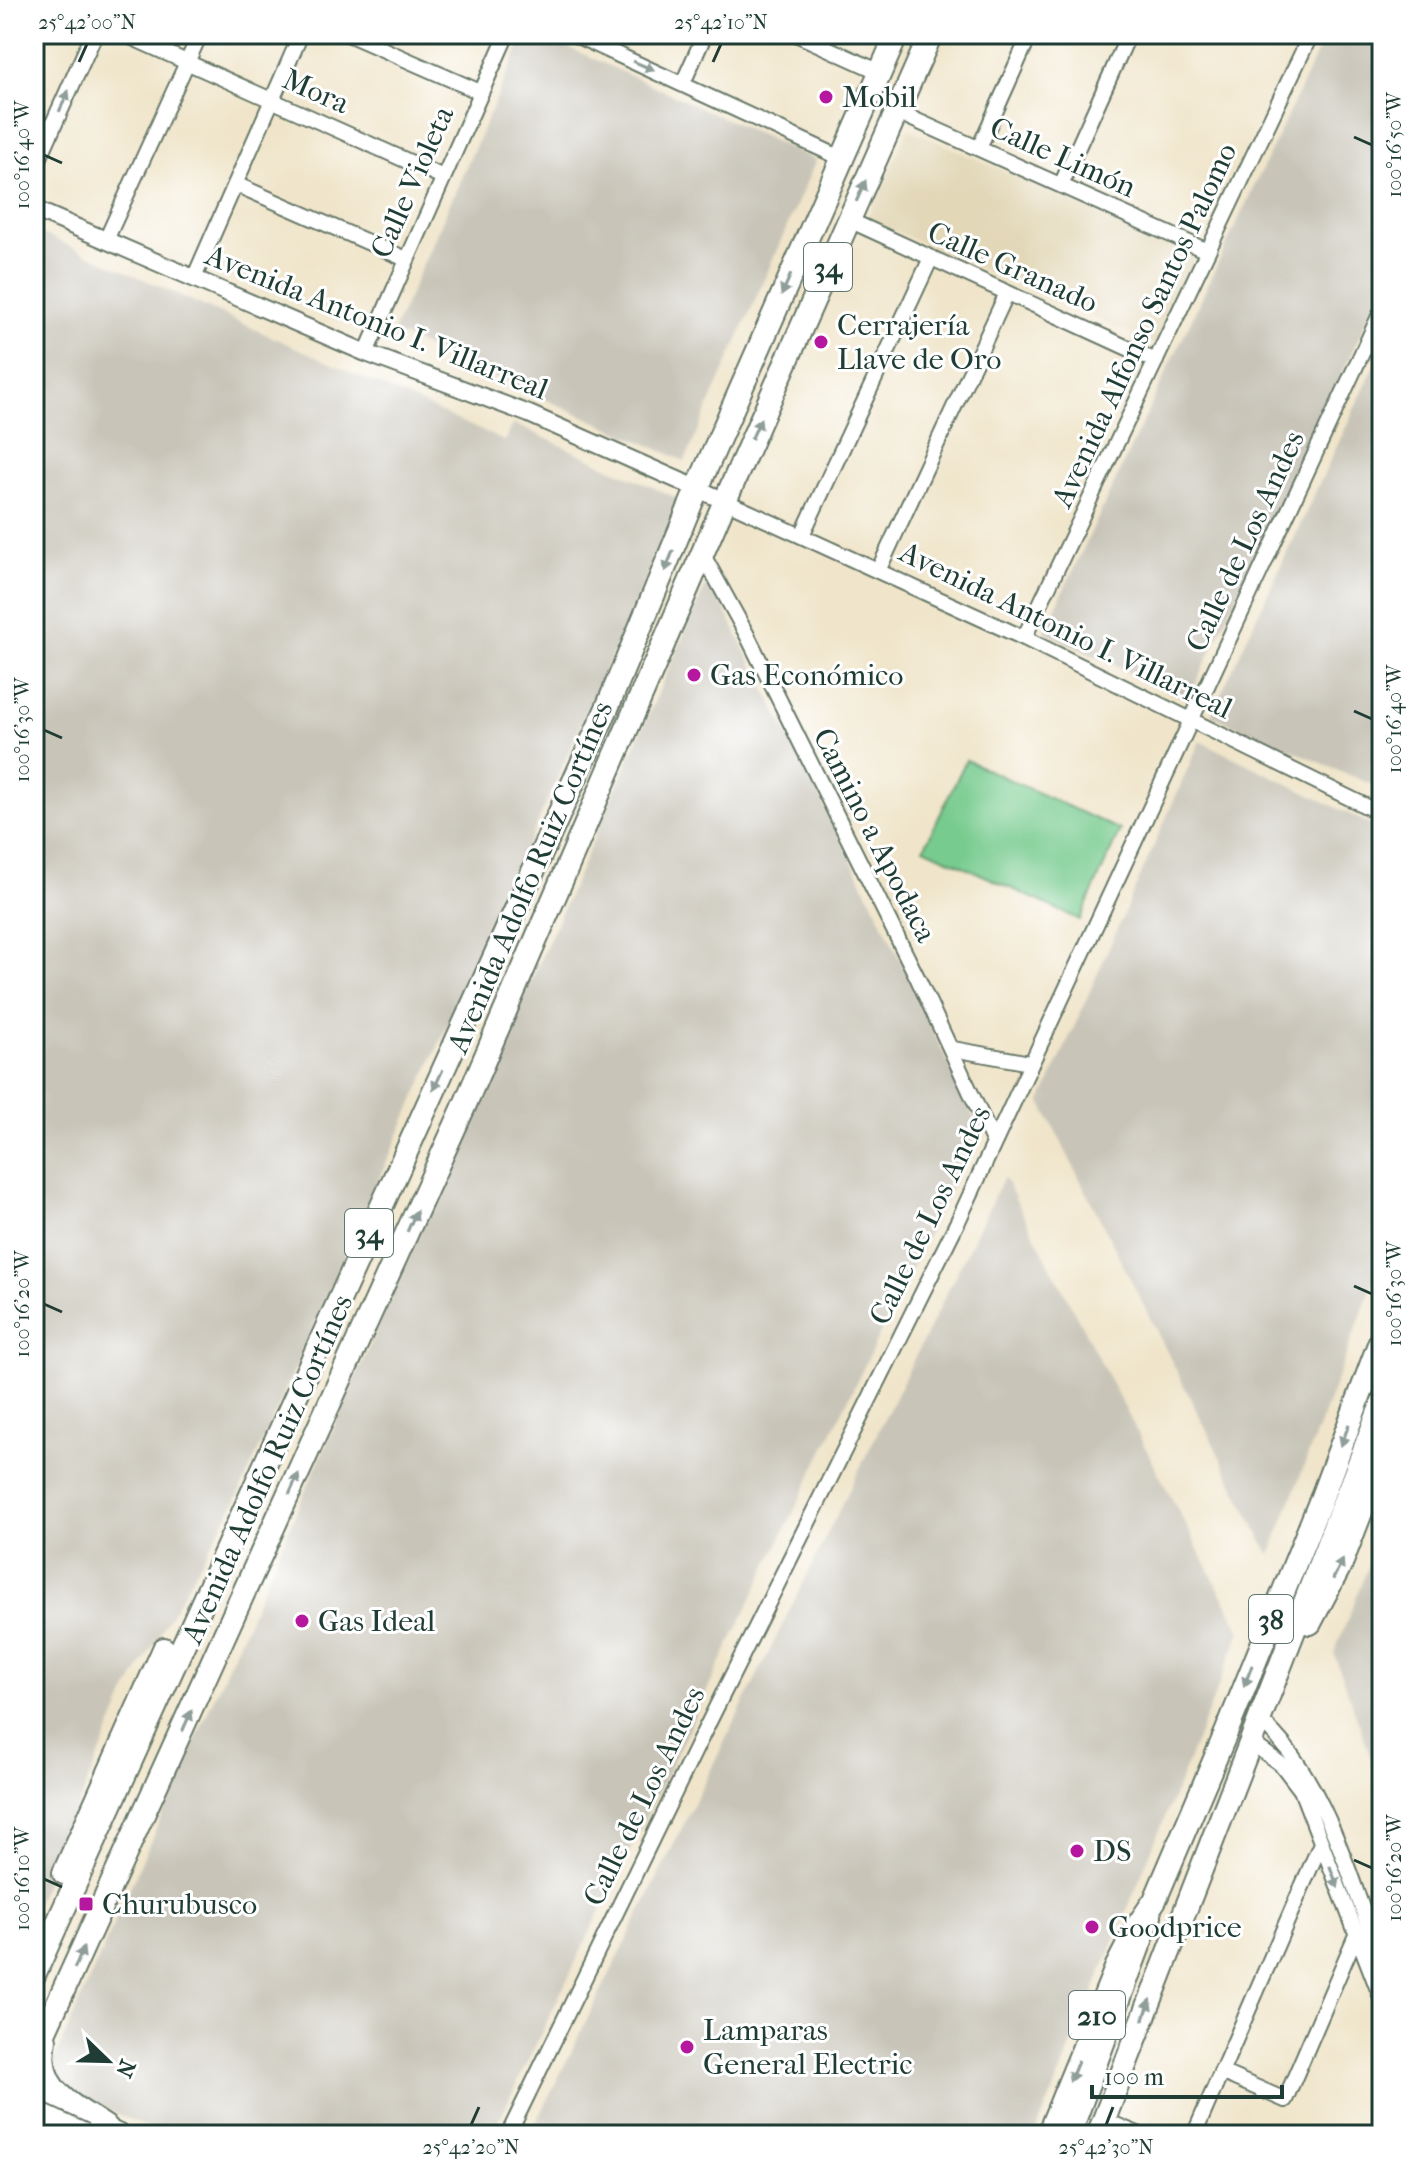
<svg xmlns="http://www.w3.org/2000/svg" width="1416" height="2169" font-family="'IM FELL French Canon',serif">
<rect width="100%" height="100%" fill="#fff"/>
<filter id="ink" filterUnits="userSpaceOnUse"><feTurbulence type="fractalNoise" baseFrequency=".0125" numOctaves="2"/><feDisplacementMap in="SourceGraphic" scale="16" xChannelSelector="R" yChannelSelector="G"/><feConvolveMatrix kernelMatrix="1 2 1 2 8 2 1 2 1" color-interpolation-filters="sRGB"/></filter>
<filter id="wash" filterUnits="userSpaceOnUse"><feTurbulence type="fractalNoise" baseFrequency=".006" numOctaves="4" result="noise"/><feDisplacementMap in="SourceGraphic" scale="32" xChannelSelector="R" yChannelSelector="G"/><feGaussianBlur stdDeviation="1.8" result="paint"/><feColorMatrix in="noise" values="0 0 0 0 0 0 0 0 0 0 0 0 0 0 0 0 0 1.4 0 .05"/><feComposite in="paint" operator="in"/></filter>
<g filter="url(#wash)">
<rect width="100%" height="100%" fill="#f0e5ca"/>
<path fill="#e2d7b7" d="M908,129L1197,255L1156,345L867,219Z"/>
<path fill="#c8c4b8" d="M525,34H539L816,160L685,461L393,332Z
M1326,34H1382V288L1188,700L1044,632Z
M34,230L504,441L514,424L681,500L236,1501L127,1691L34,1908Z
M1382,350V789L1211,715Z
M709,578L881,919L979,1129L492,2135H165L85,2100L62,2082L53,2062Z
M1200,741L1382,830V1260L1270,1556L1041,1102Z
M1004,1177L1241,1631L1035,2135H530Z
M1382,1531V1789L1334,1654Z"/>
<path fill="#77cb8e" stroke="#4b8461" stroke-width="2" d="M966,760L1120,830L1080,920L924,848Z"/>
</g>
<g filter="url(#ink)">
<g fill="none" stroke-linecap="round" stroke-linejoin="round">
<defs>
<path id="minor" d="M124,34L443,177
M348,34L480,92
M573,34L841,158
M796,34L880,72
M683,83L705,34
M897,112L1207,251
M979,148L1030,34
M235,184L406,259
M1061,185L1129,34
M849,220L1156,361
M106,240L200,34
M194,278L301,34
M366,353L507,34
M725,501L1024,638L1382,814
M802,535L931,258
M702,553L747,635L918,979L994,1143
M878,571L1007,293
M1024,638L1311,34
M953,1049L1030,1063
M1260,1720C1325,1776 1352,1885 1382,1964
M1252,1743L1282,1765L1301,1790L1382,2000
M1221,2072L1285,2100L1356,1935
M1104,2120L1140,2135
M508,2135L701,1738L959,1219L1382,310
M1194,2135L1321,1843"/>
<path id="tertiary" d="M34,168L94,34
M34,209L366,353L529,414L725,501
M34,2095L69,2110
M98,2123L124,2135"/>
<path id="primary" d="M64,1873L164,1649
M34,1975L607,708L697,489L897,34
M45,2040C35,2091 70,2103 107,2128
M34,2055L463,1109L725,501L931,34
M1069,2135L1150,1916"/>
<path id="trunk" d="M1310,1623L1341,1564L1382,1458
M1048,2135L1117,1966L1138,1925L1155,1900L1226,1733L1320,1502L1382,1336
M1098,2135L1382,1404"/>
</defs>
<use href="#minor" stroke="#687868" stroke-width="18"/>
<use href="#tertiary" stroke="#687868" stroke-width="20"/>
<use href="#primary" stroke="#687868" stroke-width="26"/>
<use href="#trunk" stroke="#687868" stroke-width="26"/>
<use href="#minor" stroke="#fff" stroke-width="14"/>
<use href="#tertiary" stroke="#fff" stroke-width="16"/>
<use href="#primary" stroke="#fff" stroke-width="22"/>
<use href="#trunk" stroke="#fff" stroke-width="22"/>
<defs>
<path id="trunk-bridge" d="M34,2112L84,2135"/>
</defs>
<use href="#trunk-bridge" stroke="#687868" stroke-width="26" stroke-linecap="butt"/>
<use href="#trunk-bridge" stroke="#fff" stroke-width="22"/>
</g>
<defs><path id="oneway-solid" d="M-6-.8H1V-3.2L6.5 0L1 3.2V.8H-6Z" transform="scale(2)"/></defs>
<g fill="#8f9e9a">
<use href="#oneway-solid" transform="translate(644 66) rotate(24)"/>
<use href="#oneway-solid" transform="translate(64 101) rotate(-66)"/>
<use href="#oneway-solid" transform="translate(861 191) rotate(-66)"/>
<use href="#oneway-solid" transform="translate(786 285) rotate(114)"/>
<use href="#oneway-solid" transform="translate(756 429) rotate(-66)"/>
<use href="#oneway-solid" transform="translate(669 561) rotate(112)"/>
<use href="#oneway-solid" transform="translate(438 1080) rotate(115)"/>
<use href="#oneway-solid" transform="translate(412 1221) rotate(-66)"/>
<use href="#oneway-solid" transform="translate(1345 1435) rotate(110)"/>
<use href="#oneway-solid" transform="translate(294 1484) rotate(-66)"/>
<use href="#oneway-solid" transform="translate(1338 1569) rotate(-64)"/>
<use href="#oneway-solid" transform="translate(1248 1676) rotate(111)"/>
<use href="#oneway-solid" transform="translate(187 1721) rotate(-66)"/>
<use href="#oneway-solid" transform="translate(1334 1877) rotate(69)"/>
<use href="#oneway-solid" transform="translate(79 1958) rotate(-66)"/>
<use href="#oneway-solid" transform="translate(1147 2010) rotate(-69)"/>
<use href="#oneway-solid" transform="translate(1074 2071) rotate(112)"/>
</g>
</g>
<path fill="none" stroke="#1f3d34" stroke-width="3" d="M79,62L87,44M713,62L721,44M1354,137L1372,145M44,155L62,163M1354,711L1372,719M44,730L62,738M1354,1286L1372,1294M44,1304L62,1312M1354,1860L1372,1868M44,1879L62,1887M471,2125L479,2107M1106,2125L1113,2107"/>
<g fill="#b5179e" stroke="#fff" stroke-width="3">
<circle cx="826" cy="97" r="8"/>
<circle cx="821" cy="342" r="8"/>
<circle cx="694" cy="675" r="8"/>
<circle cx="302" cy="1621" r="8"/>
<circle cx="1077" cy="1851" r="8"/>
<rect x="78" y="1896" width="16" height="16" rx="4"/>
<circle cx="1092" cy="1927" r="8"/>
<circle cx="687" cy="2047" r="8"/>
</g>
<g text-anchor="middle" stroke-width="6" stroke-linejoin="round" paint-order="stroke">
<g fill="#fff" stroke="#627771" stroke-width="2">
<rect x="804" y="243" width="48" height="48" rx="6"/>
<rect x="345" y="1209" width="48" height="48" rx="6"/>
<rect x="1249" y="1595" width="44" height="48" rx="6"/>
<rect x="1069" y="1991" width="56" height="48" rx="6"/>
</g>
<g font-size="28" font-weight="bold" fill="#1f3d34">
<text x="828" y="277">34</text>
<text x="369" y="1243">34</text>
<text x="1271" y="1629">38</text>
<text x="1097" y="2025">210</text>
</g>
<g font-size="30" fill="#1f3d34" stroke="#fff">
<text transform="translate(316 91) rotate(24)" y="10">Mora</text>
<text transform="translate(1063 157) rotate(24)" y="10">Calle Limón</text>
<text transform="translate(412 182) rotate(-66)" y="10">Calle Violeta</text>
<text transform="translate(1013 267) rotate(24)" y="10">Calle Granado</text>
<text transform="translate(377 322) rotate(22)" y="10">Avenida Antonio I. Villarreal</text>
<text transform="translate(1144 325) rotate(-65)" y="10">Avenida Alfonso Santos Palomo</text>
<text transform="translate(1245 541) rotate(-65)" y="10">Calle de Los Andes</text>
<text transform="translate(1066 630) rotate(26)" y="10">Avenida Antonio I. Villarreal</text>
<text transform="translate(875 835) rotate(63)" y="10">Camino a Apodaca</text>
<text transform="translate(530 877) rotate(-67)" y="10">Avenida Adolfo Ruiz Cortínes</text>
<text transform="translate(930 1215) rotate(-64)" y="10">Calle de Los Andes</text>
<text transform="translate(267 1469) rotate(-66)" y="10">Avenida Adolfo Ruiz Cortínes</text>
<text transform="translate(644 1796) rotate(-64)" y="10">Calle de Los Andes</text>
</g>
<g font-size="30" fill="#1f3d34" stroke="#fff" text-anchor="start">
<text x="842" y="107">Mobil</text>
<text x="837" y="335">Cerrajería<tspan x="837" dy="34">Llave de Oro</tspan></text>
<text x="710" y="685">Gas Económico</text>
<text x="318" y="1631">Gas Ideal</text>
<text x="1093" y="1861">DS</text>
<text x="102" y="1914">Churubusco</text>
<text x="1108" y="1937">Goodprice</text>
<text x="703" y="2040">Lamparas<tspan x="703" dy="34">General Electric</tspan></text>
</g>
</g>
<rect width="1416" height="2169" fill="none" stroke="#fff" stroke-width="88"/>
<g transform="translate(108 2061) rotate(113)" stroke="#ffffff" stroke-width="6" paint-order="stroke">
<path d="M0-6L14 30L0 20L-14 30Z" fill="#1f3d34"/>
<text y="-12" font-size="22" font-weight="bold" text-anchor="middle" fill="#1f3d34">N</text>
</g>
<path d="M1092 2085v12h190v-12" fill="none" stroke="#1f3d34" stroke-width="4"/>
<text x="1104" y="2085" font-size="24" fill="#1f3d34" stroke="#ffffff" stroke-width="6" paint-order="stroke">100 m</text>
<rect x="44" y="44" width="1328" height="2081" fill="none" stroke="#1f3d34" stroke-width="3"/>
<g font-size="20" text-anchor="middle" fill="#1f3d34">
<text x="87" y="29">25°42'00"N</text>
<text x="721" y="29">25°42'10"N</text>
<text transform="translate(1394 145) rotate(-90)" y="7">100°16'50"W</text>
<text transform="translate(22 155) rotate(-90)" y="7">100°16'40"W</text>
<text transform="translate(1394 719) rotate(-90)" y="7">100°16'40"W</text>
<text transform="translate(22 730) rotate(-90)" y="7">100°16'30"W</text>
<text transform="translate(1394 1294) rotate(-90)" y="7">100°16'30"W</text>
<text transform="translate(22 1304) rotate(-90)" y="7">100°16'20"W</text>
<text transform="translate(1394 1868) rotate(-90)" y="7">100°16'20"W</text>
<text transform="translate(22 1879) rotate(-90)" y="7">100°16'10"W</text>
<text x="471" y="2154">25°42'20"N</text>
<text x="1106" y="2154">25°42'30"N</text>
</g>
</svg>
